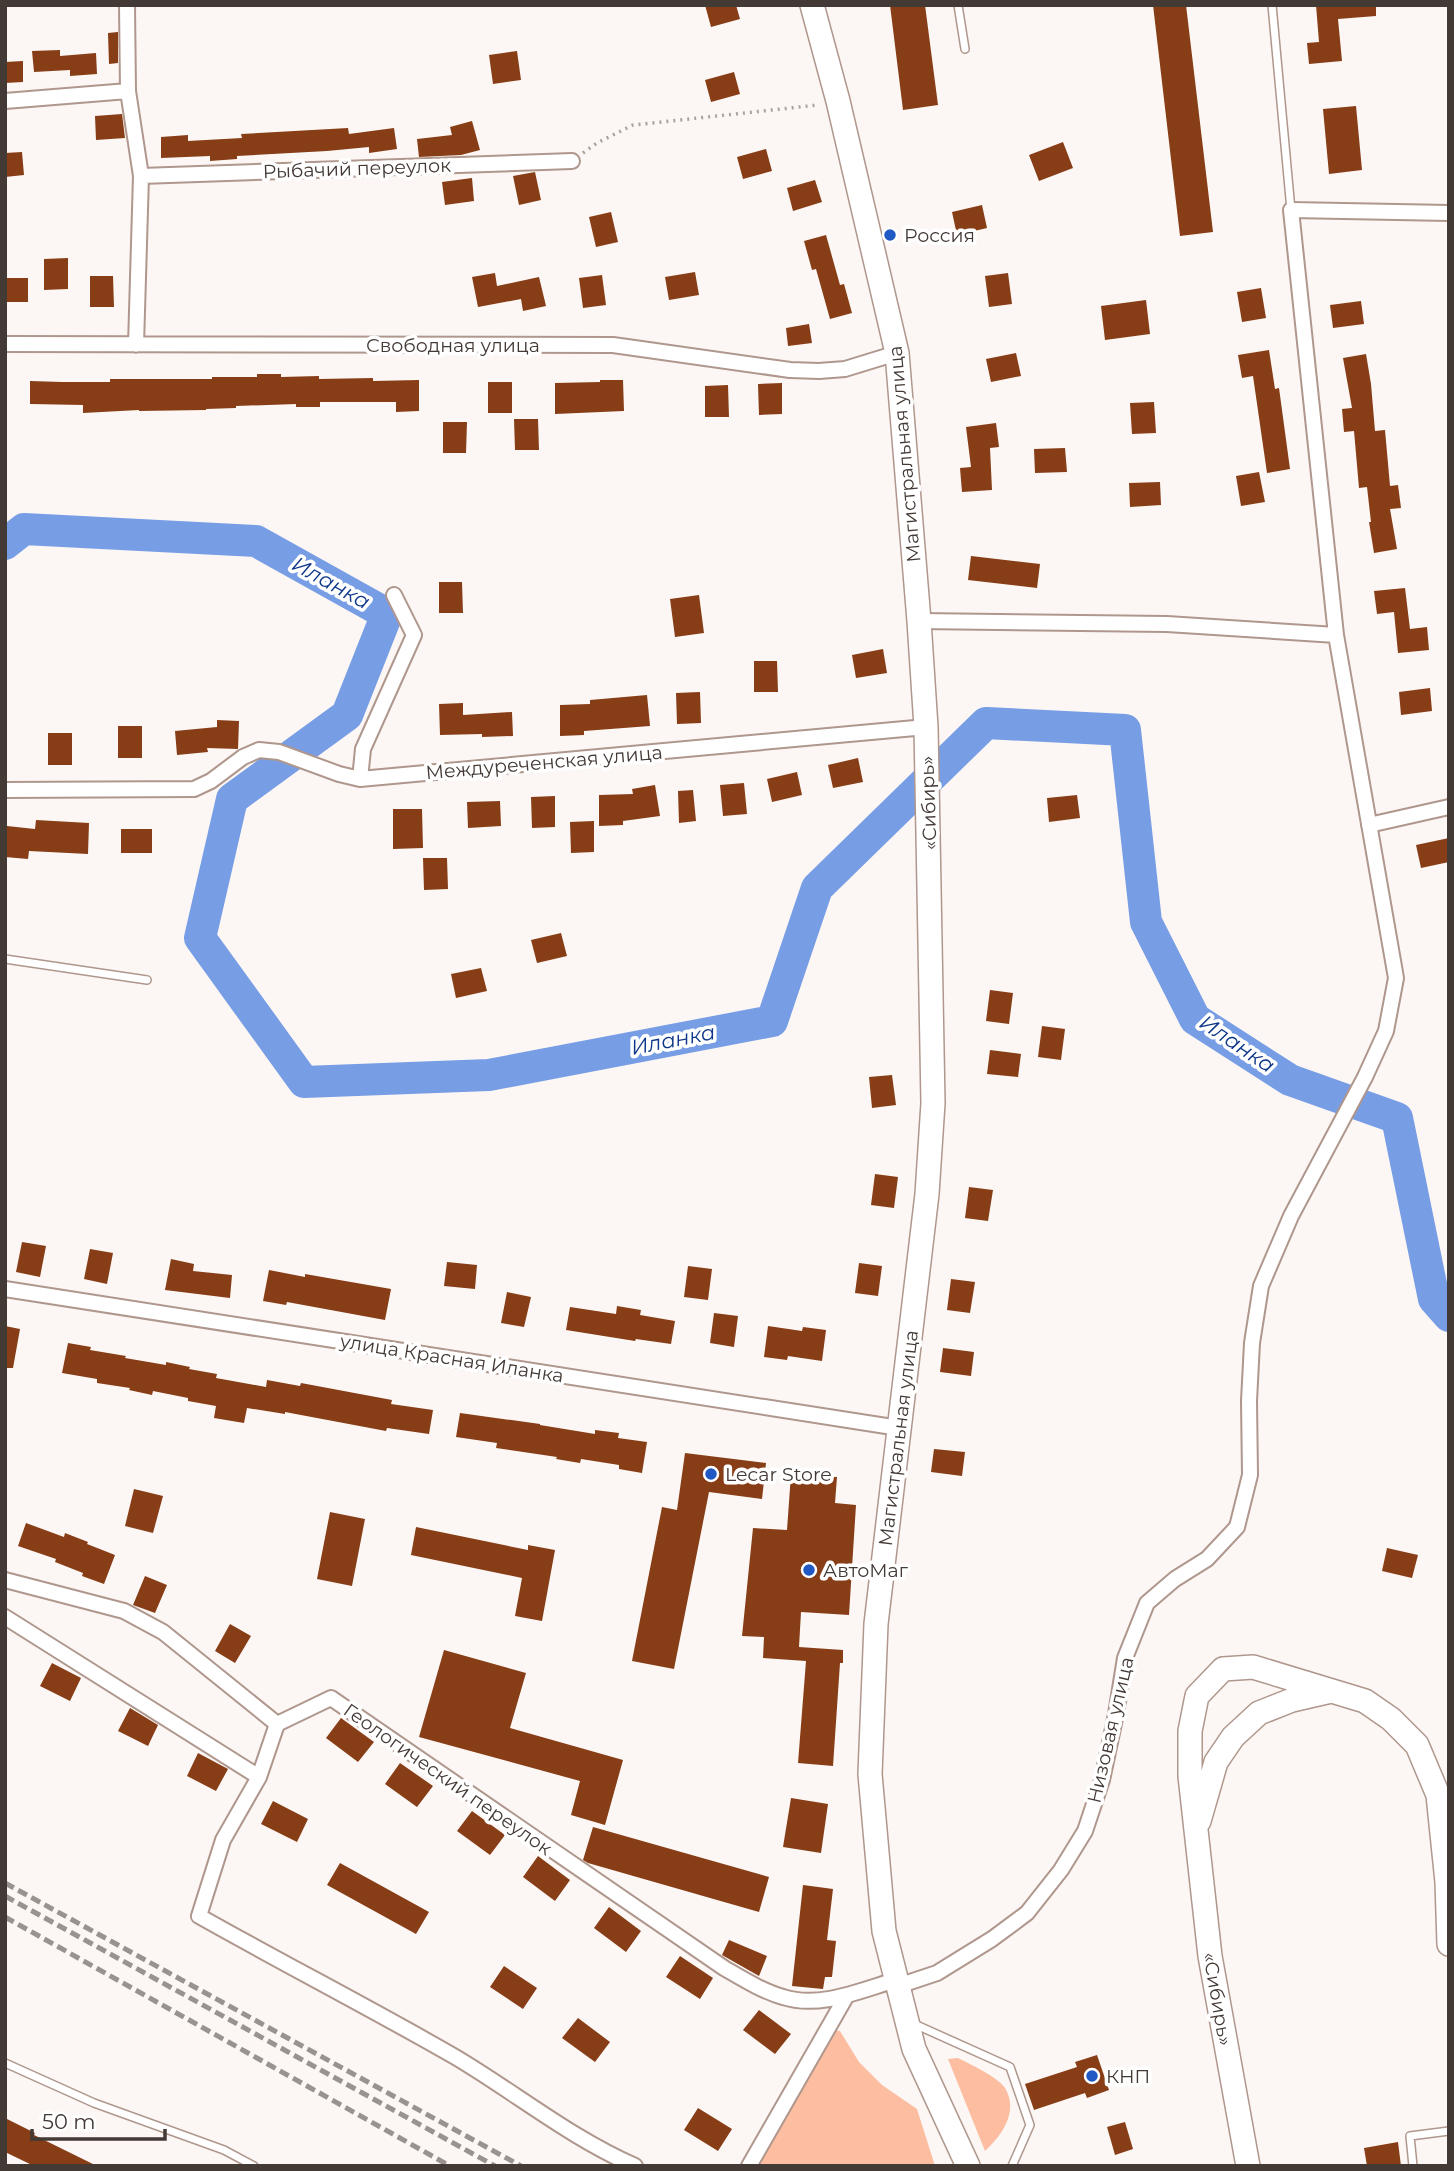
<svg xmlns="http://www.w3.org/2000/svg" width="1454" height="2171" font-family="Montserrat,sans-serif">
<rect width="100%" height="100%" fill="#fcf7f4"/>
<path fill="#fcbda1" d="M833,2030L840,2031L859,2062L882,2085L917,2109L935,2166H754Z
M958,2058C970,2064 998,2077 1005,2088C1019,2111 1002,2136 985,2151L948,2059Z"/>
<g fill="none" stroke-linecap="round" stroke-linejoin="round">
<path stroke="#779de5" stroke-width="32" d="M5,544L24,529L256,541L387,614L347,715L232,799L200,938L304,1082L489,1075L772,1021L817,888L986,723L1125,730L1146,922L1195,1019L1290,1080L1397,1118L1434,1299L1449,1316"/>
</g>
<path fill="#873d16" d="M705,5H736L740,19L711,27Z
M890,5H925L938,105L903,110Z
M1153,5H1186L1213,232L1180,236Z
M1316,5H1376V16L1338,19L1342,61L1309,64L1307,43L1319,42Z
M118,32V63L109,64L108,33Z
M60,50V56L96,53L97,74L70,76V70L34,72L32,51Z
M517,51L521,80L493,84L489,55Z
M23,61V82L5,83V62Z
M734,72L740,94L711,102L705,80Z
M1356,106L1362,170L1329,174L1323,109Z
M122,114L125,138L96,140L95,116Z
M472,121L480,150L461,155L419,157L417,139L452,135L450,127Z
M348,128L349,134L394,128L397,149L369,153V147L327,151L237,156V159L210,161V156L161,158V137L188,135V141L242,138L241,134Z
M1063,142L1073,168L1039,181L1029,155Z
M766,149L772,171L743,179L737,157Z
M22,152L24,175L5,177V153Z
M535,172L541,200L519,205L513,176Z
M472,178L474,201L445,205L442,182Z
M815,180L822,202L793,211L787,188Z
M982,205L987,228L957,235L952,212Z
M611,212L618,242L596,247L589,217Z
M826,235L840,285L844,284L852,313L830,319L816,269L812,270L804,241Z
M68,258V289L44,290V259Z
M695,272L699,295L669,300L665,277Z
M495,273L497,286L539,277L546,306L523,311L521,299L478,307L472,277Z
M1008,273L1012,304L989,307L985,276Z
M602,275L606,305L583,308L579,278Z
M90,276H113L114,307H90Z
M5,278H28V302H5Z
M1261,288L1266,318L1242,322L1237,292Z
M1146,300L1150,334L1105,340L1101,306Z
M1361,301L1364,324L1333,328L1330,305Z
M809,324L812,343L788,346L786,328Z
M1269,350L1275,389L1279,388L1290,469L1267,473L1253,376L1242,378L1238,355Z
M1016,353L1021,376L991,382L986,359Z
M1366,354L1371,384L1375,431L1385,430L1390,486L1398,485L1401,508L1390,509L1397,549L1374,553L1369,522H1371L1367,487L1359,488L1354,431L1344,432L1342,409L1352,408L1343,358Z
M257,374H281V377L319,376V379L373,378V381L419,380V411L396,412V402H320V407H296V404L236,406V408L206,409V410L139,411V410L83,413V405L30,404V381L62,382H110V379H212V377H257Z
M600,380H623L624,411L555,414V383L600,382Z
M488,382H512V413H488Z
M782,383V414L759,415L758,384Z
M728,385L729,417H705V386Z
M1154,402L1156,433L1132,434L1130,403Z
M514,419H538L539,450H515Z
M443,422H467L466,453H443Z
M996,423L999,447L990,448L992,490L962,492L960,468L971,467L966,427Z
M1065,448L1067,472L1035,473L1034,449Z
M1259,472L1265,502L1241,506L1236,476Z
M1160,482L1161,505L1130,507L1129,483Z
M971,556L1040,564L1037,588L968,580Z
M439,582H462L463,613H439Z
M1405,588L1410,629L1427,627L1429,650L1398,653L1394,612L1377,614L1374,591Z
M699,595L704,633L675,637L670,599Z
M883,649L887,673L856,678L852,655Z
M754,661H777L778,692H754Z
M1430,688L1432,711L1401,715L1399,692Z
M700,692L701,723L677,724L676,693Z
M647,695L650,726L584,731V735L560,736V705L590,704V700Z
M463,703V715L512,712L513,736L482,737V734L440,735L439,704Z
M217,720L239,721L238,749L207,748L208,752L177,755L175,731L217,727Z
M118,726H142V758H118Z
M48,733H72V765H48Z
M858,758L863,782L833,788L828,765Z
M797,772L802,795L772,802L767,779Z
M744,783L747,814L723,816L720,785Z
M655,785L660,816L623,821V825L599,826V795L633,794L632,789Z
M693,790L696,821L679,823L678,791Z
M1077,795L1080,818L1049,822L1047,798Z
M555,796V827L532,828L531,797Z
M500,801L501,826L468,828L467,802Z
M393,809H422L423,848L393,849Z
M36,820L89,823L88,854L29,851L28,859L5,857L7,826L35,829Z
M594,821V852L571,853L570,822Z
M121,829H152V853H121Z
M1449,838V862L1421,868L1416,845Z
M423,858H447L448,889L424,890Z
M561,933L567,956L537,963L531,940Z
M481,968L487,991L456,998L451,974Z
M990,990L1013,993L1009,1024L986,1021Z
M1042,1026L1065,1029L1061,1060L1038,1057Z
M990,1050L1021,1054L1018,1077L987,1074Z
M892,1075L896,1105L872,1108L869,1077Z
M875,1174L898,1177L894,1208L871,1205Z
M969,1187L993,1190L988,1221L965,1218Z
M22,1242L46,1246L40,1277L16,1272Z
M90,1249L113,1253L107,1284L84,1279Z
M171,1259L194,1264L193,1271L232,1275L230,1298L165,1290Z
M447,1262L477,1265L475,1289L444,1286Z
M859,1263L882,1266L878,1296L855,1293Z
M688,1266L712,1269L708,1300L684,1297Z
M269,1270L305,1277V1274L391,1289L385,1320L287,1302L286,1305L263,1301Z
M951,1279L975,1282L970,1313L947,1310Z
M507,1292L531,1297L524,1327L501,1323Z
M617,1306L641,1310L640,1315L675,1321L671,1344L636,1339L635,1341L566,1330L570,1307L616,1314Z
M714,1313L738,1316L734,1347L710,1343Z
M5,1326L20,1329L13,1368H5Z
M768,1326L802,1331L803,1327L826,1330L822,1361L788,1356L787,1360L764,1357Z
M68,1343L91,1347L90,1350L126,1356L125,1358L166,1365V1362L190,1367L189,1369L217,1374L216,1378L266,1387L267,1380L300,1386L301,1383L392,1400L391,1404L433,1410L429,1434L387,1428L386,1431L285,1412V1414L247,1408L244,1423L214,1418L216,1406L188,1401V1398L153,1391L152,1395L129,1390L130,1388L97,1383V1379L62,1373Z
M943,1348L974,1352L971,1376L940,1372Z
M460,1413L540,1424V1425L595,1434V1430L619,1433L618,1438L647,1442L642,1473L619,1469V1465L581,1459L580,1463L556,1459L557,1457L496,1448L497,1443L456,1437Z
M934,1449L965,1452L962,1476L931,1472Z
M685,1453L766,1463L762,1499L709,1492L674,1669L632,1661L662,1507L677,1510Z
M791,1474L837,1477L835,1503L856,1505L849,1615L801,1612L799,1647L843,1650V1663H840L833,1766L798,1763L806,1661L763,1658L764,1637L742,1636L753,1528L787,1530Z
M134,1489L163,1496L153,1533L125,1526Z
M330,1512L365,1519L352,1586L317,1579Z
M26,1523L64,1537L65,1533L88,1542L87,1544L115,1555L104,1584L82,1576L83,1573L55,1562L56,1559L18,1546Z
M416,1527L528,1550V1545L555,1550L542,1621L515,1616L522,1578L411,1555Z
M1387,1548L1418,1555L1412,1578L1382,1571Z
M145,1576L167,1585L155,1613L133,1605Z
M230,1624L251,1636L235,1663L215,1651Z
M444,1650L526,1673L510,1728L623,1760L605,1825L571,1815L580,1781L419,1737Z
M52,1663L81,1678L70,1701L40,1686Z
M130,1708L158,1725L148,1746L118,1731Z
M341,1718L374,1742L358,1762L326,1738Z
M198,1753L228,1769L216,1791L187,1776Z
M400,1763L433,1786L417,1807L385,1784Z
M791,1798L828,1804L821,1853L783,1847Z
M273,1801L308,1819L297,1842L261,1824Z
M472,1811L505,1835L490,1855L457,1831Z
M593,1827L769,1877L759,1912L588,1863L583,1860Z
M538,1856L570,1880L555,1901L523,1877Z
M340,1863L429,1912L416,1934L327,1885Z
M803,1885L833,1889L827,1940L836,1941L832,1977H825L823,1989L792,1986Z
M609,1907L641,1931L626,1952L594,1928Z
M729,1940L767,1956L759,1976L722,1955Z
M680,1956L713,1978L700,1999L666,1977Z
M504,1966L537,1988L523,2009L490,1987Z
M759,2010L791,2034L775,2054L743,2030Z
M578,2018L610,2042L595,2062L562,2038Z
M1097,2055L1109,2090L1087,2098L1085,2093L1034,2110L1025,2084L1077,2067L1075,2062Z
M698,2108L732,2129L718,2151L684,2130Z
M5,2118L35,2133L34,2135L97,2166H34L5,2152Z
M1125,2122L1133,2149L1115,2155L1107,2127Z
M1398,2142L1401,2166H1367L1364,2148Z"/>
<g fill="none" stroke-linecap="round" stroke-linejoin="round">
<defs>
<path id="lane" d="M958,5L965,49
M1272,5L1291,210
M5,959L147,980
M912,2023L1010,2067L1030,2125L1012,2166
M5,2063L94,2103L224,2150L254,2166
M1413,2166L1410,2136L1449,2131"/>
<path id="street" d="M127,5L128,91L141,176L136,345
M5,101L128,91
M141,176L572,161
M5,344L613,345L790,370L819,371L845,369L897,353
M394,595L414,635L363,749L360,779L926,727
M1336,635L1291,210L1449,213
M5,790L194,789L211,781L243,757L259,750L279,752L339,774L360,779
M1369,825L1449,807
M5,1289L899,1428
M5,1580L124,1611L163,1632L277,1724
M5,1617L259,1777L277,1724L331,1698L724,1968C743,1979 762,1991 783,1997C820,2009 861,1990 896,1980
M259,1777L223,1840L199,1916C284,1964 372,2009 457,2058C517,2094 571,2138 635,2166
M898,1986L937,1973L992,1939L1027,1913L1061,1870L1085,1831L1102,1780L1116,1714L1125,1658L1147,1603L1175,1579L1207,1559L1237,1527L1250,1475L1249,1401L1252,1343L1261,1286L1291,1216L1365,1077L1386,1031L1396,978L1336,635L1167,624L919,621
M749,2166L847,1995"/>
<path id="primary" d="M812,5L838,101L897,353L919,621L926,727L933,1103L927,1194L876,1624L870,1774L884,1931L898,1986L914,2049L968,2166
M1199,1821L1216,1762L1233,1737L1259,1713L1292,1700L1331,1691
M1248,2166L1210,1956L1190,1776V1731L1197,1696L1223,1669L1253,1667L1365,1701L1391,1719L1417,1745L1438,1795L1447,1882L1449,1944"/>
</defs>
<use href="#lane" stroke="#af978d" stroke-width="10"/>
<use href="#street" stroke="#af978d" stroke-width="18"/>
<use href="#primary" stroke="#af978d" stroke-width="26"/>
<path stroke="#a9a19e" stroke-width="3.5" stroke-dasharray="2 5" stroke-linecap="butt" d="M583,153L597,143L633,125L818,105"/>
<use href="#lane" stroke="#fff" stroke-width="7"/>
<use href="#street" stroke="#fff" stroke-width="14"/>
<use href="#primary" stroke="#fff" stroke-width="23"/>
<path stroke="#9a928e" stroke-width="5" stroke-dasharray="10 5" stroke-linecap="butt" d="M5,1883L521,2166
M5,1896L495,2166
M5,1917L450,2166"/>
</g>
<g fill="#2058c4" stroke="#fff" stroke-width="2.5">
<circle cx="890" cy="235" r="7"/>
<circle cx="711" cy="1474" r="7"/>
<circle cx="809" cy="1570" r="7"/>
<circle cx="1092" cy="2076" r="7"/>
</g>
<g text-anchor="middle" stroke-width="7" stroke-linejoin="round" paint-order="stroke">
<g font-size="19" fill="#433935" stroke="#fff">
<text transform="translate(357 168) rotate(-2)" y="7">Рыбачий переулок</text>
<text x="453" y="352">Свободная улица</text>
<text transform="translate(904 454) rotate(-95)" y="7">Магистральная улица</text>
<text transform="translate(544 762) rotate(-5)" y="7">Междуреченская улица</text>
<text transform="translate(928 803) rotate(-92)" y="7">«Сибирь»</text>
<text transform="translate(452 1358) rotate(9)" y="7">улица Красная Иланка</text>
<text transform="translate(898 1438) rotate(-83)" y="7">Магистральная улица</text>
<text transform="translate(1110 1730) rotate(-77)" y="7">Низовая улица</text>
<text transform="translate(448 1779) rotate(35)" y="7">Геологический переулок</text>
<text transform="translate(1218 1999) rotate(80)" y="7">«Сибирь»</text>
</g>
<g font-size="19" fill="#433935" stroke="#fff" text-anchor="start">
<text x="904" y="242">Россия</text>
<text x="725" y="1481">Lecar Store</text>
<text x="823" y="1577">АвтоМаг</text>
<text x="1106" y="2083">КНП</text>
</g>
<g font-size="21" font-style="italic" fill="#0e3789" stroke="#fff">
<text transform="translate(331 583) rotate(29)" y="7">Иланка</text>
<text transform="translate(673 1040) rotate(-11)" y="7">Иланка</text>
<text transform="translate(1237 1044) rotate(34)" y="7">Иланка</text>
</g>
</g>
<rect width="1454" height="2171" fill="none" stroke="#433935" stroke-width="14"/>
<path d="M32 2129v10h133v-10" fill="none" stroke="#433935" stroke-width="3.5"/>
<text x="42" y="2129" font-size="21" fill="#433935" stroke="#ffffff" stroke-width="5" paint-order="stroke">50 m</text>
</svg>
